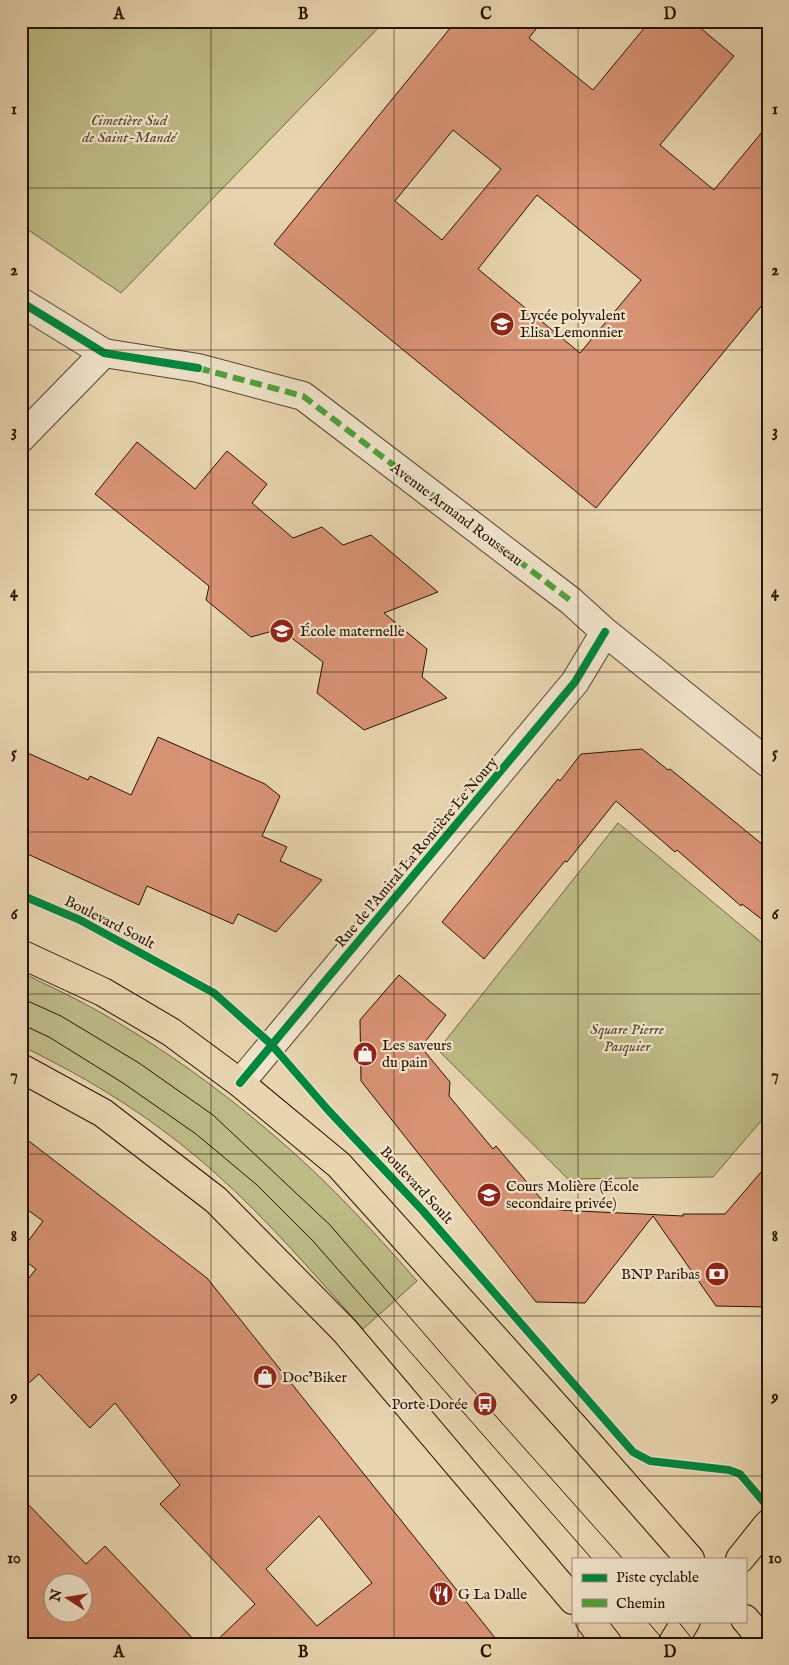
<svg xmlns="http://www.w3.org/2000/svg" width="789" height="1665" font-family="'IM FELL English',serif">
<rect width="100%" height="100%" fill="#e8d5af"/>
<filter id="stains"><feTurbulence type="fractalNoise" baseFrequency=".004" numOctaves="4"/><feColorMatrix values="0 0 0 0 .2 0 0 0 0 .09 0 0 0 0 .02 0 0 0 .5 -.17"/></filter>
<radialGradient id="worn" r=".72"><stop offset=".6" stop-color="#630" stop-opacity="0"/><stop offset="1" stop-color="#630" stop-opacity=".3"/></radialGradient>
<path fill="#bdbb86" stroke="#736643" d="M21,21H385L121,293L21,225Z
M618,823L768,948V1113L713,1177L568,1179L438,1050Z
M21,972C46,985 72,996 96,1010C179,1056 267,1124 334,1191C363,1220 390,1250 417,1281L363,1329C315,1275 268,1220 214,1172C157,1121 91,1079 21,1046Z"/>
<path fill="#d89374" stroke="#291200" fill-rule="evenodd" d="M456,21H542L529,38L593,90L650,21H692L734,56L660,145L714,190L768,125V298L596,508L274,244ZM453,130L501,169L442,240L395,201ZM537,195L641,280L580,353L478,269Z
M137,442L195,489L227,451L267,484L252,503L293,538L322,527L343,545L371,535L438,592L384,613L427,649L422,677L447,698L364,730L317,693L323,662L280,629L251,637L206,600L209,586L95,494Z
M158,737L265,784L280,796L262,836L287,847L280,861L322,880L276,932L238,914L233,924L147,886L139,905L21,851V750L88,780L90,776L131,795Z
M642,749L668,770L670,769L768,849V924L742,904L741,906L677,850L675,852L616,801L567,862L565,861L484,959L442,922L558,779L560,781L581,754Z
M399,975L446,1015L421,1047L450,1082L449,1096L493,1149L496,1146L548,1207L553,1204L558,1210L683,1216V1214H725L768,1164V1307L716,1306L653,1216L585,1303L536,1302L361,1081L360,1020Z
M21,1135L207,1278L500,1644H213L255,1604L160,1504L180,1485L115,1403L90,1428L39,1374L21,1390V1288L36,1269L21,1258V1251L43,1221L21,1205ZM319,1516L372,1583L317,1626L266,1569Z
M21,1497L86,1564L105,1546L198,1644H21ZM52,1582H82V1612H52Z"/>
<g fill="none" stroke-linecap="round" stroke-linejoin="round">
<defs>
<path id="minor" d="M21,302L104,353L198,368L303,396L571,601L605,632L768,763
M21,438L104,353
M240,1083L575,682L605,632"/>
<path id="major" d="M21,954L103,992L171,1032L240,1083L339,1165L576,1429L690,1559
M21,1068L103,1113L216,1200L345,1331L573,1600
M740,1559L768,1524
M745,1619L766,1644
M590,1621L608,1644
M672,1644L686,1621"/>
</defs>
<use href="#minor" stroke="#59432c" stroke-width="30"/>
<use href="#major" stroke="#291200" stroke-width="30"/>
<use href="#minor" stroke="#f0e4cb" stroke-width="28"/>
<use href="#major" stroke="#e8d5af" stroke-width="28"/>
<path stroke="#291200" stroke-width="1" d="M21,998L61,1016L139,1063L213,1115L330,1225L485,1404L623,1559
M21,1024L49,1037L123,1083L196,1134L257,1185L313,1241L592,1559
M647,1621L667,1644
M678,1621L696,1644"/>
<path stroke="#51a03c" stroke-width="6" stroke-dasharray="12 6" stroke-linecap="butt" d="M198,368L303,396L571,601"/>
<defs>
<path id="cycleway" d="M21,302L104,353L198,368
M21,895L80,920L214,993L271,1044L328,1110L423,1211L633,1452L650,1461L729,1470L740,1474L768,1507
M240,1083L575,682L605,632"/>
</defs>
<use href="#cycleway" stroke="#f0e4cb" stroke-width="11"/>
<use href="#cycleway" stroke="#00873e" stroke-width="8"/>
</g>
<path fill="none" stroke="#291200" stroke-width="1" stroke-opacity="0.55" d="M211,21V1644M394,21V1644M578,21V1559M21,188H768M21,350H768M21,510H768M21,672H768M21,832H768M21,994H768M21,1154H768M21,1316H768M21,1476H768M578,1621V1644"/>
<defs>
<symbol id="school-disc" viewBox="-11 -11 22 22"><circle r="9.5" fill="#8f2418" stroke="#f0e4cb"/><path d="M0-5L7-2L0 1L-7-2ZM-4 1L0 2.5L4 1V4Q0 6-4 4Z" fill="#fff"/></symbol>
<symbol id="shop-disc" viewBox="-11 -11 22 22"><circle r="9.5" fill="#8f2418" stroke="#f0e4cb"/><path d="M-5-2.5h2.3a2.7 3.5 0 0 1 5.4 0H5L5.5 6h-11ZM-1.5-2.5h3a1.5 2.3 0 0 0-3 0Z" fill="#fff"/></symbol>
<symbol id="bank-disc" viewBox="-11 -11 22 22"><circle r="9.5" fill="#8f2418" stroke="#f0e4cb"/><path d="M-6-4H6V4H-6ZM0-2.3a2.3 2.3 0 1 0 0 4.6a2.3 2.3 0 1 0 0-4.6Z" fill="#fff"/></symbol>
<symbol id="bus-disc" viewBox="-11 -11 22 22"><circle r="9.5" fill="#8f2418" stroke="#f0e4cb"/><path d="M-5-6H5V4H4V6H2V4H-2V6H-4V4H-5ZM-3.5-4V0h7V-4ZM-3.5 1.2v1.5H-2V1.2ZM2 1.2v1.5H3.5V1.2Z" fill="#fff"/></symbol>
<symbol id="restaurant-disc" viewBox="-11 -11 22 22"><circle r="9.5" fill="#8f2418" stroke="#f0e4cb"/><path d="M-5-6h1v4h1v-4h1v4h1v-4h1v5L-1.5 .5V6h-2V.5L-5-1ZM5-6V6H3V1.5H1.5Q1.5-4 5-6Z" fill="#fff"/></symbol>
</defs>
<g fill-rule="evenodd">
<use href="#school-disc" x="488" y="310" width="28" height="28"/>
<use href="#school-disc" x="268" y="617" width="28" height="28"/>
<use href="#shop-disc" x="351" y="1040" width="28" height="28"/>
<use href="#school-disc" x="475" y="1181" width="28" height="28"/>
<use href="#bank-disc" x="703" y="1260" width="28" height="28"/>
<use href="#shop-disc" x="251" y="1363" width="28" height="28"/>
<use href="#bus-disc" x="471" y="1390" width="28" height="28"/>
<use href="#restaurant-disc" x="427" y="1580" width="28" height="28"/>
</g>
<g text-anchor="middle" stroke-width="4.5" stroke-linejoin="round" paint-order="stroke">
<g font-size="15" font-style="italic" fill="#554528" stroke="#f0e4cb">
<text x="129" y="125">Cimetière Sud<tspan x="129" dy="17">de Saint-Mandé</tspan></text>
<text x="627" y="1034">Square Pierre<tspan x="627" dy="17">Pasquier</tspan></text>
</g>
<g font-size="15" fill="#291200" stroke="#f0e4cb" text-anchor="start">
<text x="520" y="320">Lycée polyvalent<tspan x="520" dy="17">Elisa Lemonnier</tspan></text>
<text x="300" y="636">École maternelle</text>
<text x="382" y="1050">Les saveurs<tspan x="382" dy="17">du pain</tspan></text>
<text x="506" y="1191">Cours Molière (École<tspan x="506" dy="17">secondaire privée)</tspan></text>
<text x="700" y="1279" text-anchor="end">BNP Paribas</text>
<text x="282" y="1382">Doc’Biker</text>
<text x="468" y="1409" text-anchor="end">Porte Dorée</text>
<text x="458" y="1599">G La Dalle</text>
</g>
<g font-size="15" fill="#291200" stroke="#f0e4cb">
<text transform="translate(457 514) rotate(37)" y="5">Avenue Armand Rousseau</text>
<text transform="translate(416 852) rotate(-50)" y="5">Rue de l'Amiral La Roncière Le Noury</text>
<text transform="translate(110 922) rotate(27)" y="5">Boulevard Soult</text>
<text transform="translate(417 1185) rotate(47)" y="5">Boulevard Soult</text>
</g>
</g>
<rect width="789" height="1665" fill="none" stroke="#e8d5af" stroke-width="55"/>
<rect x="572" y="1558" width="175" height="65" fill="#f0e4cb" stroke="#a0907a"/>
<rect x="582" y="1574" width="25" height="8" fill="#00873e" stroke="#a0907a"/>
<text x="616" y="1582" font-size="15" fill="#291200">Piste cyclable</text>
<rect x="582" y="1599" width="25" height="8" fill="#51a03c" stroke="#a0907a"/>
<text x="616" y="1608" font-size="15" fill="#291200">Chemin</text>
<g transform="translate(68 1598) rotate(282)"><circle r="24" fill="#f0e4cb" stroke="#a0907a"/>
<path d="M0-4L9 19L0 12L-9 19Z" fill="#8f2418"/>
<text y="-8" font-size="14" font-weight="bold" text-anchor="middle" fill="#291200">N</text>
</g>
<rect x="28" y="28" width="734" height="1610" fill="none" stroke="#291200" stroke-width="2"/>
<g font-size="16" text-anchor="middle" font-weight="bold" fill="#291200">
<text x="119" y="19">A</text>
<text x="303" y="19">B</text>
<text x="486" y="19">C</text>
<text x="670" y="19">D</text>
<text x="14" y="114">1</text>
<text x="775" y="114">1</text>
<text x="14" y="275">2</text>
<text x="775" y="275">2</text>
<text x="14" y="436">3</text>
<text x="775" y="436">3</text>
<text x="14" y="597">4</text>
<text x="775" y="597">4</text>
<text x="14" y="758">5</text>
<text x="775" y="758">5</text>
<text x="14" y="919">6</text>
<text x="775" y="919">6</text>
<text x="14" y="1080">7</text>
<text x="775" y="1080">7</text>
<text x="14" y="1241">8</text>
<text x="775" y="1241">8</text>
<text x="14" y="1402">9</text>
<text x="775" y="1402">9</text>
<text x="14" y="1563">10</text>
<text x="775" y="1563">10</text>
<text x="119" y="1657">A</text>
<text x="303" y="1657">B</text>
<text x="486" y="1657">C</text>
<text x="670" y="1657">D</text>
</g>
<rect width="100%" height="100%" filter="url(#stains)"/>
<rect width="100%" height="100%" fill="url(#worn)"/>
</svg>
